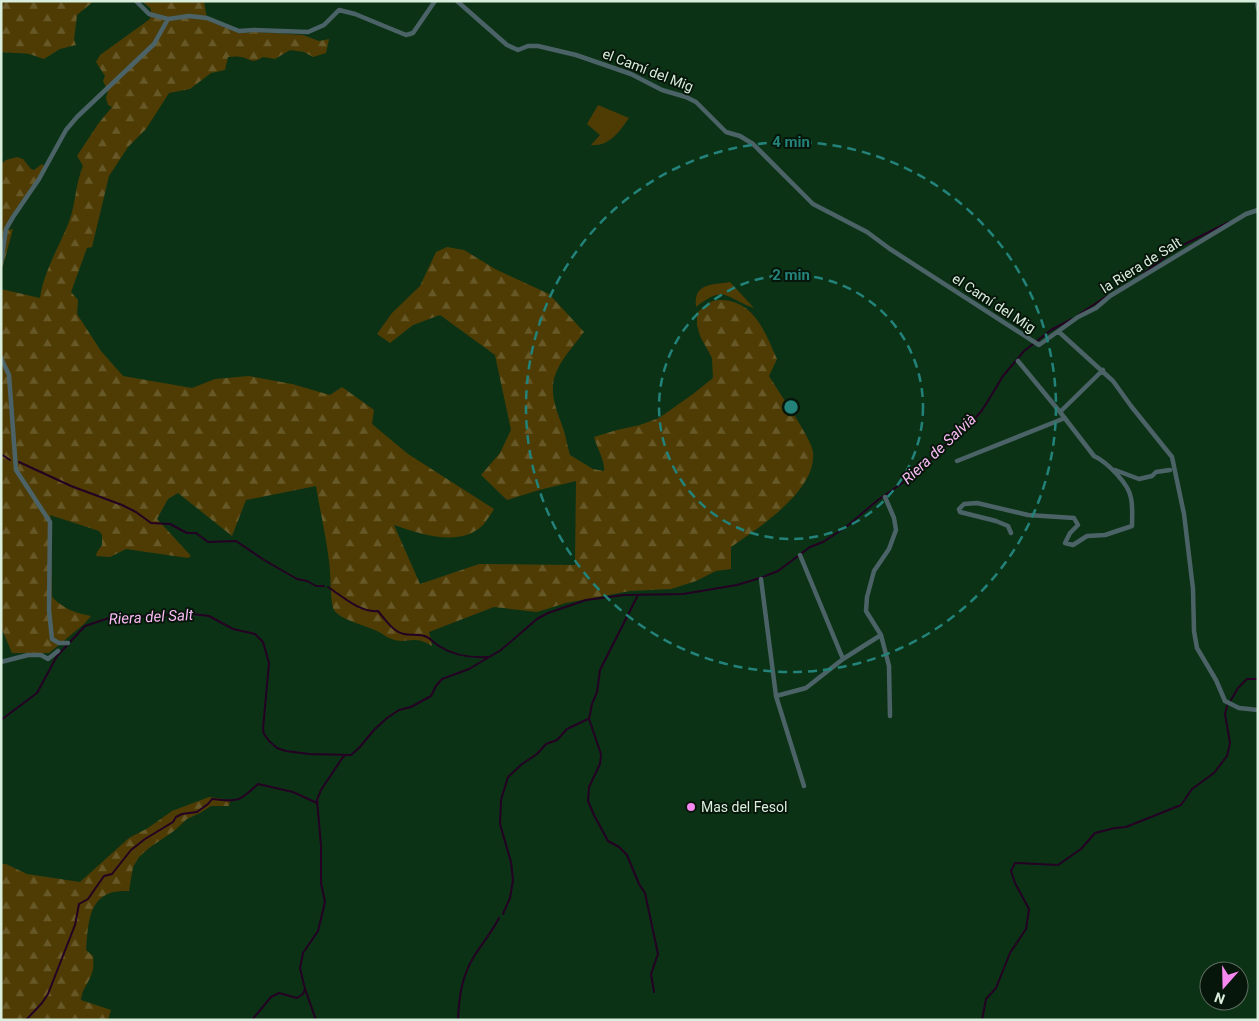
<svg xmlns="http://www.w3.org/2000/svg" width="1259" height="1021" font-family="Roboto,sans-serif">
<defs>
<pattern id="forest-firs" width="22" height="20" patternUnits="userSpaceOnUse" patternTransform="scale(1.25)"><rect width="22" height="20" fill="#4e3c04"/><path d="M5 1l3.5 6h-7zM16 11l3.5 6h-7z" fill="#675828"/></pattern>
</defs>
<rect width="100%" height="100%" fill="#0c3216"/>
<path fill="#4e3c04" d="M598,105L629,118C620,131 609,147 591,145L600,135L587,124Z
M730,282L754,308C725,298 725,284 696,307C693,283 712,285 730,282Z"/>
<path fill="url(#forest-firs)" d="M1,1H94L77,15L74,40L76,45L60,49L44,59C39,58 37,56 32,55C25,52 10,54 1,52Z
M142,1H204L207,20L239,33L256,32L303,35L319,41L329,39L326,53L313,57L304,52L290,50L275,59L263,57C250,65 251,58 240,57C236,56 232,57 228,57L225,70L211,73L190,89L169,93L146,129L128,147L109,176L92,247L87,248L71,292L78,300L77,314L101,351L123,376L192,388L215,379L249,376L292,384L330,395L342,387L374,410L372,424L408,454L494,509C491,514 487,520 483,525C460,548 420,534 394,525L420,584L479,564L575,565L576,481L539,490L507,500L481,475L500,453L511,430L495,355L440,315L413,325L390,343L377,334L392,313L420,286L436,252L447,247L464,250L495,269L549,294L584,332C573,347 554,366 553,386C552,401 558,414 563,428C566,436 567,446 570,455L593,469L604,471C605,461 597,448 594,437L617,430L640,425L659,418L693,394L713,378L712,358L700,336L697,325V313C709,301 713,298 730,301C757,307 767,337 777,359L769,376C778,391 812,439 813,452C817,491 758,528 731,547V569L716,571L696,581L671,589L630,591L566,603L537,612L494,607L429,632L432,646C413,634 406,645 392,639C387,638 383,634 379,632C368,626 340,620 334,610C330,602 331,572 329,561C326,536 320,511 316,486L246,500L232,536L178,493L168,499L157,519L191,556L188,558L126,549L110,557L96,556L97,552L102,545V535L99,531L50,515L51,521L52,597C64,609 75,613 91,616L84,624L49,653H12L1,627V289L40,298C44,271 59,247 69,222C76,203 75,185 83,166L77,156L98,124L112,107L108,105L106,98L108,91L103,81L105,76L96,62L100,55L150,19L151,9Z
M17,157L23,159L31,169L34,170L42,164L45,167L13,217L8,230L13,229L1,273V164L6,160Z
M209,797L230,800L229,806H211L200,813L187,819L174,831L149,848L139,857L133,867L129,891C123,891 116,891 110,893C87,901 88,930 86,950L93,956C93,960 94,965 93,969C91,981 82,987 81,1000L111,1010L108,1020H1V864H6L27,874L80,882L129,838L148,828L172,811Z"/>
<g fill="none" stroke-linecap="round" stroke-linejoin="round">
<path stroke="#240023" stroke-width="2" d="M1143,274L1177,248L1229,222
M1078,315L1107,296
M1,454L10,460
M19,462L71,486L122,505L136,512L151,523L170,524L187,533H196L208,542L236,541L264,560L297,579L307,581L316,586H324
M328,587C342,596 360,613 378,611C385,619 393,632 404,634C411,636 419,633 427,637C431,639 435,644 439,646C454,656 470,658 488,657
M638,595L600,670L597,692L592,704L589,719L601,754L600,764L589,787L588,801L594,815L608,841L619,847L627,855L639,884L645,893L658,954L651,974L654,992
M1231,700L1238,688L1247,679H1258
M1,720L37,693L57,656L85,626L112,617L156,616L185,613L209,616L233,629L255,634L263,642L269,663L263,729L264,734L269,741L277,748L286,751L309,754L351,755L359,748L374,730L387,718L399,710L411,707L431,696L436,686L442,679L469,669L501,650L537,619L548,613L586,600L624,595L683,594L737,585L760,578L778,571L810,547L823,542L846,527L878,500L921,470L950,440L972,422L983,409L1003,376L1024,351L1051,330L1072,319
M503,914L510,898L513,880L511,862L500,824L501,800L508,777L522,764L537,754L546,744L557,740L567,729L588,719
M305,989L316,1020
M26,1020L42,1003L48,994L75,925L79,904L88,899L104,876L112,874L131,850L145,839L173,822L176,817L182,814L197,812L208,804L212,799C238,802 239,802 258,784L293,792L317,803
M252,1020L271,997L279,993L297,998L303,994L305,989L300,968L303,953L318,931L325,902L321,883V846L317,800L321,790L343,757L346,755
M458,1020C459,996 462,975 475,955C483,942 492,932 499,918
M982,1020L986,999L996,988L1010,953L1026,929L1029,909L1015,883L1011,871L1015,863L1058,865L1081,849L1095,833L1115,828L1126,827L1181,805L1192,789L1214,773L1227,756L1230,743L1225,714L1227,706"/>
<path stroke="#4b6367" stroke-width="4.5" d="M136,1L149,14L168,19L189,16L207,18L239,31L254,30L308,32L324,25L339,10L355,14L406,35L413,33L435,1
M457,1L507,45L518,50L528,46H538L576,55L631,74L662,90L686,97L696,102L726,132L740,136L753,144L813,204L867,232L890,249L1039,345L1078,317L1096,308L1110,296L1246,214L1258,210
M1257,1L1258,9
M1,264L6,229L13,217L39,179L66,130L77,117L154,44L168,19
M1059,332L1113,381L1131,406L1172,457L1184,514L1193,589L1194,631L1197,648L1216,680L1225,701L1239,708L1258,710
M1,358L9,375L16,470L50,522L49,610L52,639L59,643H68
M1060,412L1103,370
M957,461L1065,418
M1115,470L1139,479L1152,476L1156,472L1170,470
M885,497L894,518L896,530L889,549L874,571L867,597L866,611L881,635L889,666L890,716
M1011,533L1008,526L996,521L960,512L959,509L964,504L977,503L1028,515L1074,518L1078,525L1070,533L1065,543L1073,545L1087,536L1105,535L1132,526C1132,517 1133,507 1131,498C1129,484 1107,462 1094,456L1060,412L1018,361
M761,579L776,696L806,688L843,659L800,555
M843,659L881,635
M1,662L28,655H41L48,659L58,651
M776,696L804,786"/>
</g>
<g fill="none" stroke="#238279" stroke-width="2.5" stroke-dasharray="9 6">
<circle cx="791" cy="407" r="132"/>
<circle cx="791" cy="407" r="265"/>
</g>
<circle fill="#f589ef" stroke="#07160a" stroke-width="2" cx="691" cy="807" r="5"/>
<g text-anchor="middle" stroke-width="4" stroke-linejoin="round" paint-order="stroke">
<g font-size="14" fill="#d9eedc" stroke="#07160a">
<text transform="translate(648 70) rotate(21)" y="5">el Camí del Mig</text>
<text transform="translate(1141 265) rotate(-32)" y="5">la Riera de Salt</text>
<text transform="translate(994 303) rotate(33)" y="5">el Camí del Mig</text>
</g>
<g font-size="14" fill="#d9eedc" stroke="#07160a" text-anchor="start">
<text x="701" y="812">Mas del Fesol</text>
</g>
<g font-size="15" font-style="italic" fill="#fbbaf6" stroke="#07160a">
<text transform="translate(939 449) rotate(-43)" y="5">Riera de Salvià</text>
<text transform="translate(151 617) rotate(-3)" y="5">Riera del Salt</text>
</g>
</g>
<circle cx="791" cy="407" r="8" fill="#238279" stroke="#07160a" stroke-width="2.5"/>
<g font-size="15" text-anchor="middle" font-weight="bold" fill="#238279" stroke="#07160a" stroke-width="4" stroke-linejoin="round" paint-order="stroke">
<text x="791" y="147">4 min</text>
<text x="791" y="280">2 min</text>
</g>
<rect width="1259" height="1021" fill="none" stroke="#d9eedc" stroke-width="5"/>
<g transform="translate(1224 986) rotate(200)"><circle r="24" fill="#07160a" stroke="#5b6c5e"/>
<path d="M0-4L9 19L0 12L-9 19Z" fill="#f589ef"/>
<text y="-8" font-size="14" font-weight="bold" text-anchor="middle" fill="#d9eedc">N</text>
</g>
</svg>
